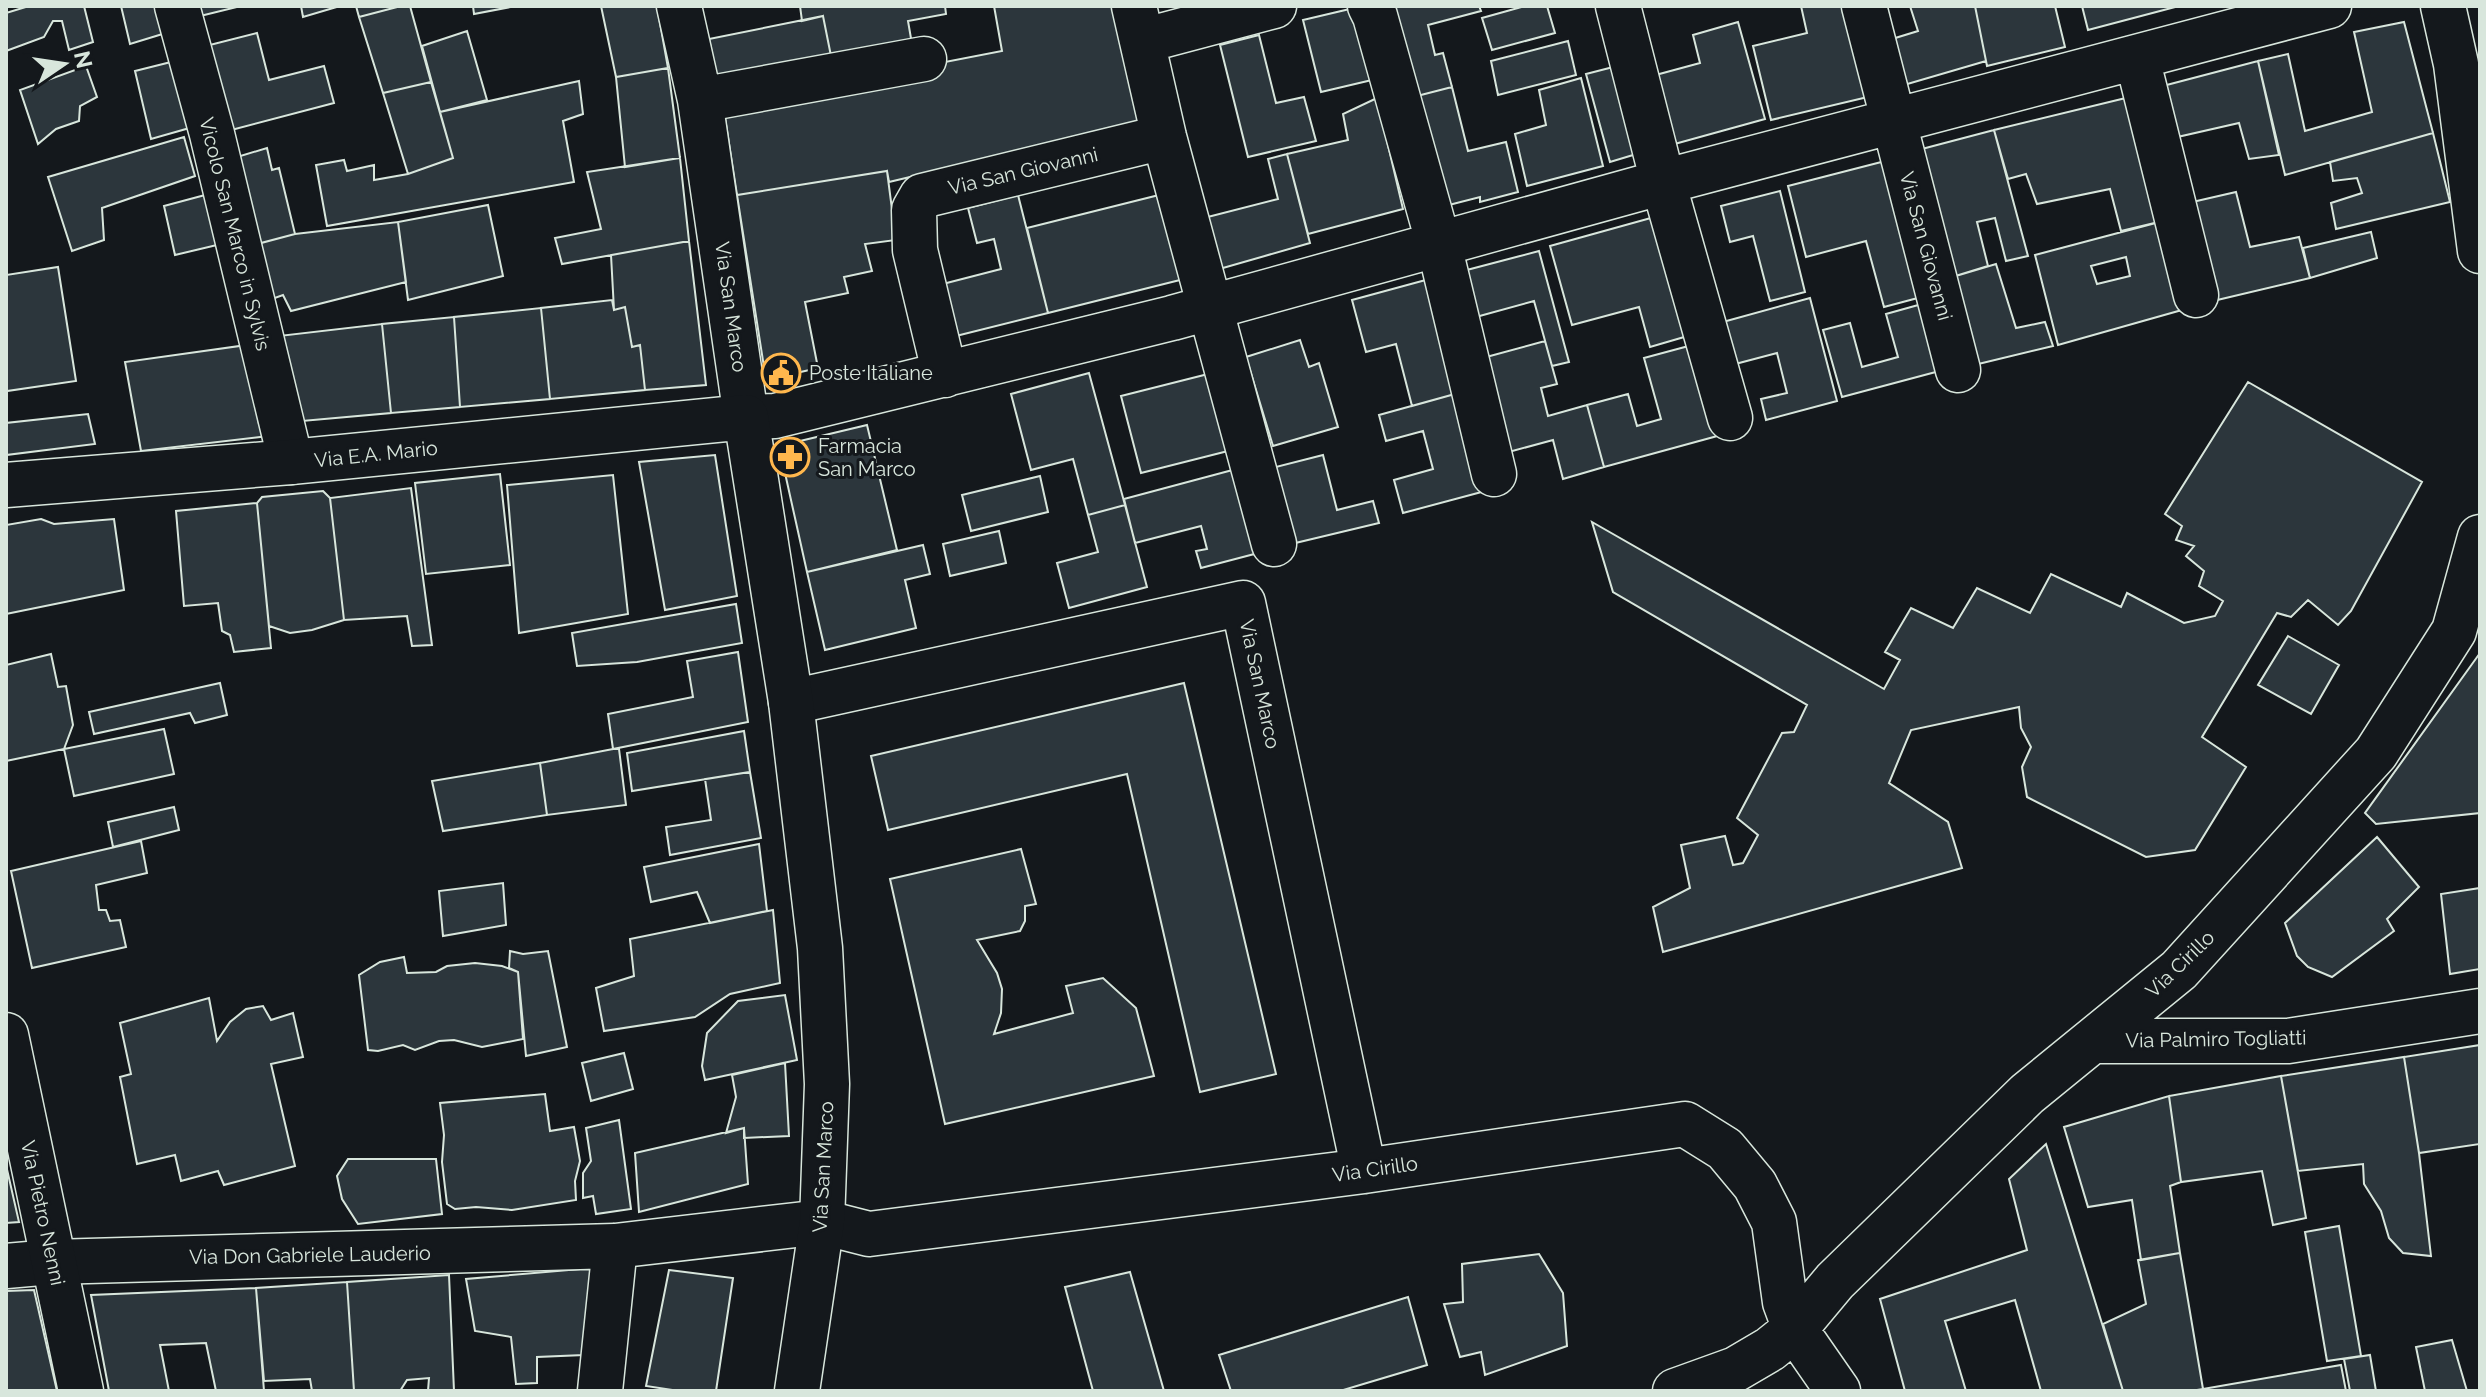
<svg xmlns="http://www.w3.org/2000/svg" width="2486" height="1397" font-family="Raleway,sans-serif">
<rect width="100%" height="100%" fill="#14181c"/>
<path fill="#2c363c" stroke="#d8e6dc" stroke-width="2" fill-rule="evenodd" d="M29,6H84L93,42L69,50L62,21H53L44,37L6,51V13Z
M121,6H162L169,32L130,44Z
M189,6H237V7L192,18Z
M301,6H340L303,17Z
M356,6H401L359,17Z
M401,6H410L431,82L383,93L359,17Z
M473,6H516L474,14Z
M601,6H657L668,68L616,77Z
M800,6H945L946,14L908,21L913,50L833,66L823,16L802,21Z
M994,6H1115L1141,122L889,182L887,171L737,195L723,105L1002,51Z
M1394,6H1479L1481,11L1428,25L1435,55L1443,53L1452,87L1417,96Z
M1525,6H1547L1555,33L1492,50L1482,18Z
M1801,6H1851L1872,96L1771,120L1753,46L1807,33Z
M1910,6H1975L1986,61L1904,85L1892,39L1918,31Z
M1975,6H2055L2065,47L1987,66Z
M2082,6H2179L2088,30Z
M1354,8L1372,80L1321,92L1303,20Z
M823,16L833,66L719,88L709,39Z
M1738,22L1765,119L1671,145L1652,76L1700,63L1693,35Z
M2404,22L2433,133L2285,175L2258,61L2288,54L2305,131L2372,112L2354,32Z
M467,31L487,100L440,112L422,46Z
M257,33L269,80L324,66L334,103L220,133L198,48Z
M1259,35L1276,103L1304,97L1316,141L1248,157L1220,45Z
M1568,41L1576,75L1498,95L1491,61Z
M175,61L193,127L151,139L135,71Z
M2258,61L2279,155L2249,159L2239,123L2173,138L2159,87Z
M1621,65L1643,152L1610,162L1586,74Z
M86,66L97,97L80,106L79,121L56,129L38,144L20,90Z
M668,68L680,158L625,167L616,77Z
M1581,78L1603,166L1527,186L1515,134L1546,125L1539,90Z
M579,81L583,114L563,121L574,182L327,226L316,165L344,160L347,171L374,165V180L408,174L453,158L440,112Z
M431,82L453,158L408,174L383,93Z
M1452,87L1468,151L1506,142L1518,192L1480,202V197L1445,206L1417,96Z
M2134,96L2167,220L2121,231L2110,189L2037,204L2026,174L2008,179L1994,130Z
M1377,98L1403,209L1308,234L1287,154L1348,140L1343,114Z
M1994,130L2028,256L2006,261L1995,218L1977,222L1988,266L1949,278L1918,150Z
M2433,133L2450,202L2336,229L2331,203L2362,193L2357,178L2333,181L2330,162Z
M184,137L195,176L102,208L104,240L72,251L48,177Z
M267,148L272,170L279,168L295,234L246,247L224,161Z
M1287,154L1310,243L1209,272L1196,220L1278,199L1268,159Z
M680,158L689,241L562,264L555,238L601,229L587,172Z
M1893,159L1929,295L1884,307L1866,241L1806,257L1788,186Z
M887,171L896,240L865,244L872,271L844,277L848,293L805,302L818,368L766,380L737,195Z
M1780,191L1805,292L1770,301L1753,236L1730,242L1721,206Z
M2236,192L2250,247L2299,237L2310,278L2213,301L2188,203Z
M1163,194L1184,279L1048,313L1027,228Z
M205,195L217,245L175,255L164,206Z
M1018,195L1048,313L948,338L935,286L1001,269L994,239L977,243L968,208Z
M488,205L503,276L408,300L398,222Z
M1658,216L1691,335L1650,347L1639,307L1572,325L1550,246Z
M2167,220L2189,308L2058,345L2035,255ZM2126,257L2130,276L2097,284L2091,266Z
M398,222L406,282L291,311L283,295L261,303L246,247L295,234Z
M2371,232L2377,258L2310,278L2303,248Z
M689,241L706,385L645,390L640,345L632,347L625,307L614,310L611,255Z
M1539,251L1569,362L1552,366L1534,301L1476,317L1463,271Z
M1996,264L2016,328L2045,322L2053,346L1970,366L1949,278Z
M58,267L76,381L7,391L6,275Z
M1433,278L1462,392L1412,406L1396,344L1366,352L1352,300Z
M1810,298L1837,401L1766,420L1761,399L1787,393L1777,353L1724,367L1712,325Z
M612,300L614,310L625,307L632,347L640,345L645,390L550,399L541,308Z
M1929,302L1947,369L1842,397L1823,330L1850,323L1862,367L1898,357L1886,314Z
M541,308L550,399L460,407L454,317Z
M454,317L460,407L391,413L382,324Z
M382,324L391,413L291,422L270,337Z
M1300,340L1309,367L1319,363L1338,427L1273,446L1246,357Z
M1545,341L1557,384L1541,388L1548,416L1587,405L1604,467L1563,479L1553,440L1505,453L1479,359Z
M1696,344L1721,435L1604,467L1587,405L1628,394L1637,426L1661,419L1644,358Z
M247,345L259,424H267L268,436L141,451L125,362Z
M1089,373L1125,505L1088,515L1073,459L1031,470L1011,394Z
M1212,373L1232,450L1141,473L1121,396Z
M2248,382L2422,482L2351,611L2338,625L2308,600L2291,617L2277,613L2202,737L2246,767L2195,850L2146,857L2027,797L2022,767L2031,747L2021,728L2019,707L1911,730L1889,783L1948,822L1962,868L1663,952L1653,907L1690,888L1681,845L1725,836L1733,865L1743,863L1758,835L1737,818L1782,733L1794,732L1807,705L1613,592L1592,522L1884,689L1900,660L1885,652L1911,608L1953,628L1977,588L2030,613L2051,574L2121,607L2127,593L2184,623L2215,616L2223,601L2199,586L2204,571L2186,556L2194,546L2176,540L2182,526L2165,514Z
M1462,392L1489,490L1403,513L1394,480L1433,469L1423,431L1386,441L1379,415Z
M88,414L95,444L6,455V423Z
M867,425L897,550L807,572L779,446Z
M715,455L737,596L665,610L639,462Z
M1323,455L1337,510L1373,501L1379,523L1287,545L1268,469Z
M1240,468L1262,552L1201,568L1196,551L1207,549L1201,526L1135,543L1124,499Z
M500,474L510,565L426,574L415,483Z
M613,475L628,614L519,633L507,485Z
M1040,476L1048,512L971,531L962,495Z
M411,488L432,645L412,646L407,616L344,620L330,498Z
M323,491L330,498L344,620L312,630L290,633L269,626L257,503L262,497Z
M257,503L271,648L234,652L230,635L222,631L218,603L184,606L176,511Z
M1125,505L1147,587L1069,608L1057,563L1098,552L1088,515Z
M41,519L54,524L114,519L124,590L6,614V525Z
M999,531L1006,563L950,576L943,544Z
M923,545L930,574L905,580L916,628L825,650L807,572Z
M736,604L742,643L637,662L577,666L572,633Z
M2288,636L2339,665L2311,714L2258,685Z
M738,652L748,722L613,749L608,714L693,697L687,661Z
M2480,653V813L2376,824L2365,813Z
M51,654L58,687L66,686L73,725L64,749L6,761V665Z
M220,683L227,715L195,723L190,713L94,734L89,712Z
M1184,683L1276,1074L1200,1092L1127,774L888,830L871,756Z
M164,729L174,774L74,796L64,749Z
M744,731L750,772L632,791L627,753Z
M613,749H619L626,805L547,815L540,763Z
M540,763L547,815L443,831L432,781Z
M750,772L761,838L670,855L666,827L711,820L705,779Z
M174,807L179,830L113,847L108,822Z
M2377,837L2419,887L2387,919L2394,931L2332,977L2308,967L2297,956L2285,923Z
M141,841L147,873L96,885L99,910H106L110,921L120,920L126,947L32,968L11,871Z
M759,844L767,911L710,923L697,892L651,902L644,867Z
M1021,849L1036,904L1025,906V921L1020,931L977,940L997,973L1002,989L1001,1013L994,1034L1073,1013L1066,986L1103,978L1136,1008L1154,1076L945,1124L890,879Z
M503,883L506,925L443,936L439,891Z
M2480,888V969L2450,974L2441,894Z
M773,910L780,983L730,994L695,1017L604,1031L596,988L634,976L630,939Z
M510,951L523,954L548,951L567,1047L526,1056L518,972L509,968Z
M404,957L407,973L436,972L447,966L475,963L502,966L518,972L523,1039L482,1047L454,1040L439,1041L415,1050L403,1045L378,1051L368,1050L359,975L380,962Z
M785,995L797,1060L705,1080L702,1066L707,1033L738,1001Z
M209,998L217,1041L230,1022L246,1009L263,1006L271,1020L293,1013L303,1057L271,1064L295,1166L224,1185L218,1171L181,1181L175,1155L137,1164L120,1077L131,1074L120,1023Z
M2480,1045V1144L2419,1153L2404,1057Z
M624,1053L633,1089L591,1101L582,1063Z
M2404,1057L2419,1153L2431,1256L2403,1253L2389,1238L2381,1211L2364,1184L2363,1164L2298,1171L2281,1076Z
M785,1063L789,1136L744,1138V1128L726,1133L736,1097L732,1075Z
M2281,1076L2306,1218L2273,1225L2262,1171L2181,1182L2169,1096Z
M545,1094L550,1131L574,1127L580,1161L575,1181L576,1200L512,1210L476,1207L455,1209L447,1204L442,1162L444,1135L440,1103Z
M2169,1096L2181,1182L2170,1186L2180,1253L2141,1260L2132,1200L2088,1207L2064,1127Z
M619,1120L631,1209L596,1214L593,1196L583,1198V1173L591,1161L586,1128Z
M744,1128L748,1184L639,1212L635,1153Z
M2046,1144L2123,1391H2041L2015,1300L1945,1321L1966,1391H1905L1880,1299L2027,1250L2009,1179Z
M348,1159H436L442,1214L358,1224L342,1199L337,1176Z
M6,1165L19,1222L6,1223Z
M2339,1226L2361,1356L2327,1361L2305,1232Z
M2180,1253L2203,1389L2191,1391H2123L2103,1324L2146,1304L2138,1260Z
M1539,1254L1563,1293L1567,1346L1485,1375L1481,1352L1460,1357L1444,1304L1463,1302L1462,1264Z
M592,1268L584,1355L537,1357V1383L516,1384L511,1337L475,1331L466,1279Z
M669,1270L733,1278L716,1391H679L646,1386Z
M1130,1272L1164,1391H1093L1065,1287Z
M449,1275L454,1391H428L429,1378L407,1380L400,1391H354L347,1282Z
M347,1282L354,1391H312L310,1379L264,1381L256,1288Z
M256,1288L264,1391H216L206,1343L160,1345L169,1391H109L91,1295Z
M34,1290L57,1391H6V1291Z
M1408,1297L1427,1365L1340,1391H1231L1219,1355Z
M2452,1340L2467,1391H2421H2425L2416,1347Z
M2370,1355L2376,1391H2350L2344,1359Z
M2341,1365L2346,1391H2191L2203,1389Z"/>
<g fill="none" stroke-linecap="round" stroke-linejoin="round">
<defs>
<path id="minor" d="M177,6L212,134L291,462
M679,6L700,100L746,417L775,416L1172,318L1663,182L2329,6
M1134,6L1164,137L1274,544
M1370,6L1375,16L1439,245L1494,474
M1618,6L1663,182L1730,418
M1864,6L1958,370
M2443,6L2456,64L2480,251
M1142,41L1274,6
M2137,58L2196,295
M700,100L924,59
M945,375L915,250L914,210L922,196L1164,137
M791,702L1243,603L1364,1171
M2094,1041H2288L2480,1011
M6,1266L52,1262L615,1246L822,1222L869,1234L1364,1171L1685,1124L1725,1149L1755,1185L1774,1222L1785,1302L1795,1329L1838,1391
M600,1391L615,1246
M1675,1391L1736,1369L1770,1349L1795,1329L1835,1281L2027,1094L2179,970L2376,753L2454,631L2480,537"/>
<path id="major" d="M6,485L291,462L746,417L791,702L820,948L827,1084L822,1222L797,1391
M6,1035L81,1391"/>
</defs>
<use href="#minor" stroke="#d8e6dc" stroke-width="47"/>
<use href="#major" stroke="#d8e6dc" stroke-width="47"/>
<use href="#minor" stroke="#14181c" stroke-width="44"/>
<use href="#major" stroke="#14181c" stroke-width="44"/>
</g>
<defs>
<symbol id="civic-ring" viewBox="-11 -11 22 22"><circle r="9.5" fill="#14181c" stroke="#ffb74d" stroke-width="1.5"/><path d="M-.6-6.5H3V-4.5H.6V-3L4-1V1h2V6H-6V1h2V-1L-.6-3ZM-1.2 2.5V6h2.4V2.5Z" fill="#ffb74d"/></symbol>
<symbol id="pharmacy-ring" viewBox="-11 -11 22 22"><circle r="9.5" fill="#14181c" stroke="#ffb74d" stroke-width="1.5"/><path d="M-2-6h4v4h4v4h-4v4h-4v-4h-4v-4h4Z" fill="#ffb74d"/></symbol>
</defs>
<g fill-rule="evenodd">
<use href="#civic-ring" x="759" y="351" width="44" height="44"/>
<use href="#pharmacy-ring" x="768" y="435" width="44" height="44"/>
</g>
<g text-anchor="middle" stroke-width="6" stroke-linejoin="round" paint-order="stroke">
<g font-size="20" fill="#d8e6dc" stroke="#14181c">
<text transform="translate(1023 171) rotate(-13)" y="7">Via San Giovanni</text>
<text transform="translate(235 234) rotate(76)" y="7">Vicolo San Marco in Sylvis</text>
<text transform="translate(1926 246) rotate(75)" y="7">Via San Giovanni</text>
<text transform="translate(731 307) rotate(82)" y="7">Via San Marco</text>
<text transform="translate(376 454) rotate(-6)" y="7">Via E.A. Mario</text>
<text transform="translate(1260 684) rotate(78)" y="7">Via San Marco</text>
<text transform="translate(2180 964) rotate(-44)" y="7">Via Cirillo</text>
<text transform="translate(2216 1039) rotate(-1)" y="7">Via Palmiro Togliatti</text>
<text transform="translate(823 1167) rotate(-87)" y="7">Via San Marco</text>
<text transform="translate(1375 1169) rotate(-8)" y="7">Via Cirillo</text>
<text transform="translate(43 1213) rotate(78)" y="7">Via Pietro Nenni</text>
<text transform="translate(310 1255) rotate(-1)" y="7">Via Don Gabriele Lauderio</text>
</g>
<g font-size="20" fill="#d8e6dc" stroke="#14181c" text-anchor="start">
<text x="809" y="380">Poste Italiane</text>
<text x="818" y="453">Farmacia<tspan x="818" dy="23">San Marco</tspan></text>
</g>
</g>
<rect width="2486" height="1397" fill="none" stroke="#d8e6dc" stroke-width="16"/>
<g transform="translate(64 64) rotate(77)" stroke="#14181c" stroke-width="6" paint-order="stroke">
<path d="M0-6L14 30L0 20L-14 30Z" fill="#d8e6dc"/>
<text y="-12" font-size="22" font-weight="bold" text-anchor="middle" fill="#d8e6dc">N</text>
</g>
</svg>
